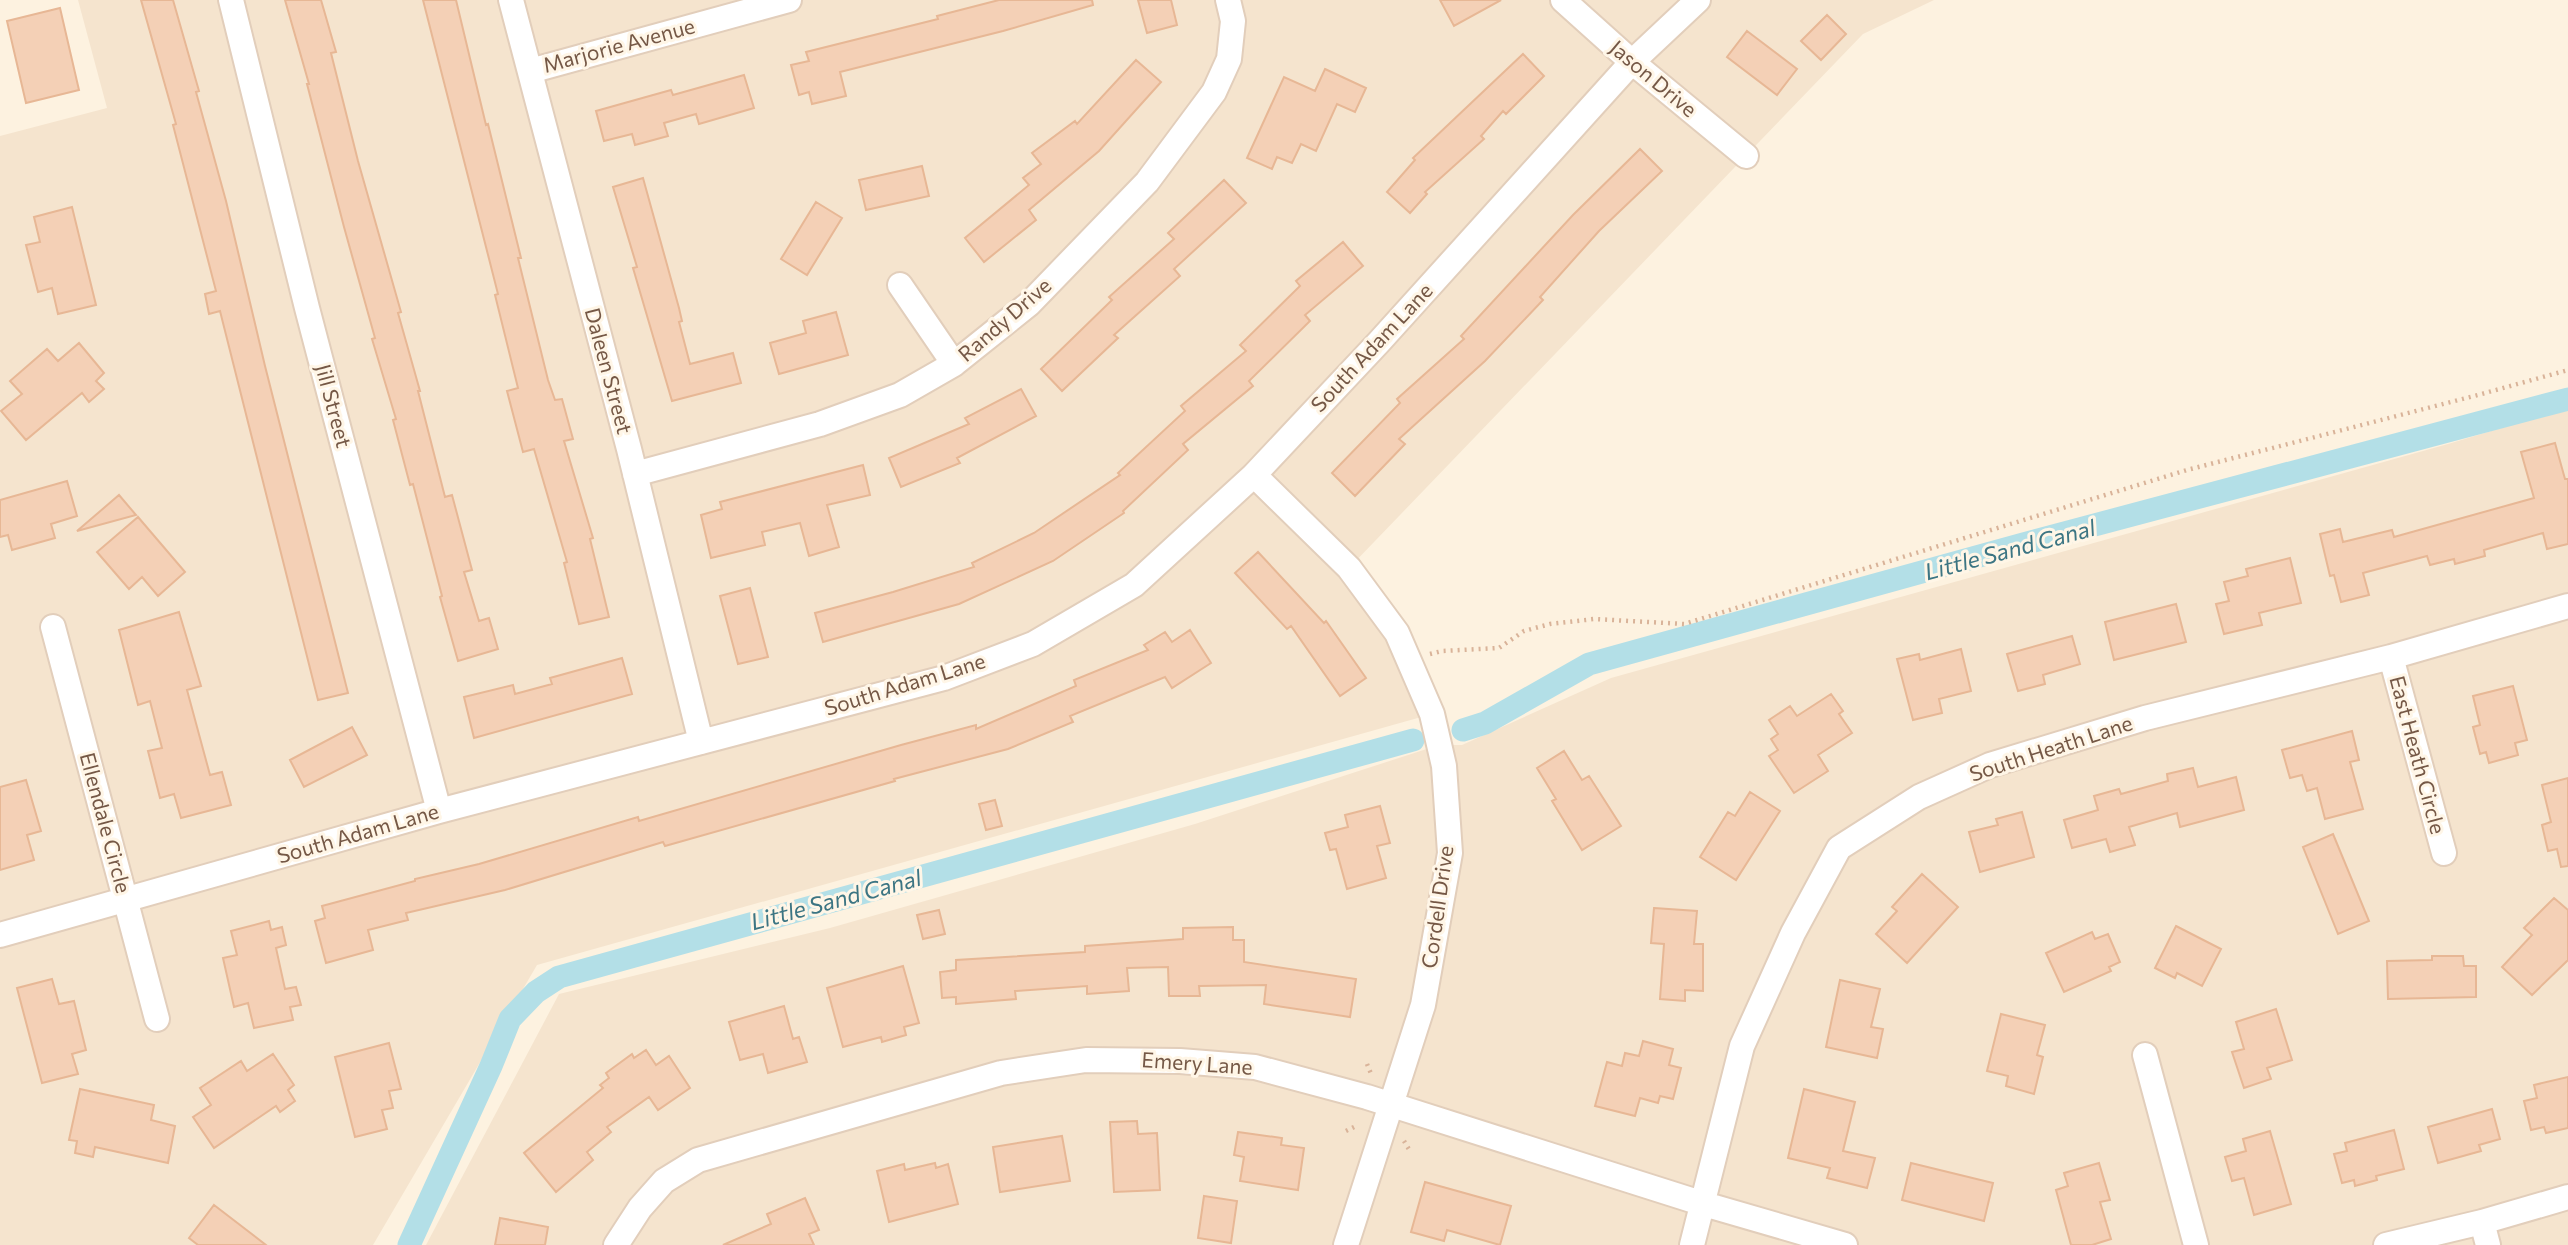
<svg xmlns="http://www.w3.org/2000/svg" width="2568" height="1245" font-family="Commissioner,sans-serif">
<rect width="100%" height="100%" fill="#fdf2e0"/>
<path fill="#f5e4ce" d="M78,0H1934L1863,34L1349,568L1432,714L537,965L373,1245H0V136L107,108Z
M2568,408V1245H426L559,994L830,928L1195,824L1439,745H1462L1611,678L2448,444Z"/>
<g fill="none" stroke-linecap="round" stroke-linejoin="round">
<path stroke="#b3dfe7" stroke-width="23" d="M1463,730L1485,723L1589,664L2023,544L2568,399
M409,1245L491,1066L510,1019L536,992L559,977L1413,740"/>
</g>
<path fill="#f4d0b6" stroke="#e7b795" stroke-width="2" d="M141,0H173L199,91L196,92L226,201L265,366L348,693L318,700L220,311L209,314L205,294L216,291L173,125L176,124Z
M285,0H321L336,52L331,53L358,161L401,312L398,313L420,391H418L445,497L452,495L472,570L464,572L479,621L489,618L498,649L458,661L440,597L442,596L413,484L410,485L393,420L396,419L372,339L375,338L344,227L307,84H309Z
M423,0H456L486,125L488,124L504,189L521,258H518L548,380L555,400L562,399L573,439L564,441L593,538L590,539L609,617L579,624L564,563L567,562L534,449L523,452L507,391L518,388L495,295L498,294Z
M999,0H1092L1093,5L1003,31L840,72L846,96L812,104L809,92L799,95L791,65L809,61L806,52L938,19L937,16Z
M1138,0H1171L1177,25L1147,33Z
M1440,0H1501L1454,26Z
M60,8L79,90L26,103L7,21Z
M1827,15L1846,34L1821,60L1801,41Z
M1747,31L1797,69L1777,95L1727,57Z
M1523,54L1544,76L1506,114L1503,111L1481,136L1484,139L1425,192L1427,194L1410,213L1387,192L1415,160L1413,158Z
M1136,60L1161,82L1099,151L1029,210L1036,220L984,262L965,238L1029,185L1023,178L1041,164L1032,153L1075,121L1077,124Z
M1325,69L1366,88L1355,112L1337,104L1316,151L1301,144L1292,163L1277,157L1272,169L1247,158L1284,77L1315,91Z
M744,75L754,108L699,124L696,114L664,123L668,136L635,145L632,134L604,141L596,111L671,90L673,95Z
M1640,149L1662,171L1599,231L1540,297L1543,300L1485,361L1399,439L1405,444L1355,496L1332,473L1400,403L1397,399L1464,339L1461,336L1573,215Z
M922,166L929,196L866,210L859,180Z
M643,178L679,308L682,321L679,322L690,364L733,353L741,383L672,401L633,268L637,267L613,187Z
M1224,180L1246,203L1174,269L1180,276L1114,335L1118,338L1062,391L1041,369L1112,300L1109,297L1174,239L1168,233Z
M816,202L842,218L807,275L781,259Z
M72,207L96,305L58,314L52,288L38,292L26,245L40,242L34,217Z
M1343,242L1363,266L1305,315L1310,321L1249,381L1253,386L1183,444L1188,450L1123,511L1124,513L1053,561L959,604L823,642L815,613L893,592L974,567L972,563L1034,533L1120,475L1118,473L1185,411L1181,406L1246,351L1240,345L1300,286L1296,281Z
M836,312L848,355L779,374L770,343L806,333L803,321Z
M79,343L104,373L96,381L104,389L89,402L82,393L26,440L1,411L22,394L10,381L47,349L58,361Z
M1021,389L1036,416L957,458L960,463L901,487L889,458L969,424L965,418Z
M2555,443L2565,479H2568V544L2547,549L2543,533L2484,550L2485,556L2455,564L2454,559L2430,565L2427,556L2363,573L2369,595L2341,602L2334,575L2330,576L2320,534L2340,529L2343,542L2392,530L2394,537L2534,498L2521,452Z
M863,465L870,495L827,505L839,547L809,556L800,523L762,532L765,545L711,558L701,515L722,509L720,502Z
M67,481L77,516L51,524L55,538L12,550L8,535L0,537V500Z
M119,495L136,515L77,531Z
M138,517L185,572L158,596L142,577L129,589L97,552Z
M1258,552L1324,623L1326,621L1366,678L1340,696L1291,626L1287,629L1235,573Z
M2290,558L2301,603L2259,613L2262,625L2224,634L2216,604L2229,601L2224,582L2248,576L2246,569Z
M750,588L768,657L738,664L720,596Z
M2176,604L2186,642L2114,660L2105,622Z
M179,612L201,686L187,690L210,775L222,772L231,805L181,818L174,794L160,798L148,751L162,748L150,701L138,705L119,630Z
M1190,630L1211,663L1172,688L1165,677L1070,716L1073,722L1008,749L894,779L895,781L665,846L663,842L505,890L406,913L408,920L368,930L373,950L326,963L315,921L325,918L322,906L415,881V879L479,864L638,817L639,821L901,745L976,725V729L1076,686L1074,680L1148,650L1144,645L1165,632L1172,642Z
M2072,636L2080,664L2043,675L2045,684L2018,691L2007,654Z
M1961,649L1971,691L1939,699L1942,713L1913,720L1897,659L1919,654L1920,660Z
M622,658L632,694L474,738L464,697L513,685L515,694L552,684L550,678Z
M2513,686L2527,740L2515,743L2518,755L2489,763L2486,752L2480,754L2473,727L2480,725L2473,696Z
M1831,694L1843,711L1839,714L1852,733L1818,755L1828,771L1794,793L1769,756L1778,750L1771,739L1778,734L1769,720L1790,706L1797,716Z
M352,727L367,755L304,787L290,760Z
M2352,731L2359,760L2350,762L2363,809L2325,819L2317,788L2307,791L2302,775L2290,778L2282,750Z
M1564,751L1582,780L1589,776L1621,826L1582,850L1552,801L1556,799L1537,768Z
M2193,768L2198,787L2236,777L2244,810L2180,827L2177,813L2129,827L2135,845L2110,852L2106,839L2072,848L2064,820L2098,810L2094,796L2119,789L2121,794L2168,781L2167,774Z
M2568,778V866L2561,867L2557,849L2548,851L2542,825L2551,822L2542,785Z
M26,780L41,831L27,835L34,860L0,870V787Z
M1750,792L1780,811L1736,880L1700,857L1728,812L1735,816Z
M995,800L1002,826L986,830L979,804Z
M1380,806L1390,843L1377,846L1386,878L1347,889L1336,849L1330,850L1325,833L1348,827L1345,815Z
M2022,812L2034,857L1980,872L1969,832L1998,825L1996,819Z
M2333,834L2369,921L2338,934L2303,847Z
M1922,874L1958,907L1907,963L1876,934L1897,911L1892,907Z
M2554,898L2568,910V960L2532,995L2502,967L2532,935L2524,928Z
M1654,908L1697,911L1694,944H1703V991L1685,990V1001L1660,999L1664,944L1651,943Z
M939,910L945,934L923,939L917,915Z
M269,921L271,930L282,927L286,945L276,948L285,989L296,987L301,1005L290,1007L293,1020L254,1028L248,1003L234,1007L223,958L237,955L231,931Z
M2176,926L2221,949L2202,986L2177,973L2175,978L2155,968Z
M1233,927V940H1244V962L1356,979L1350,1017L1264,1004L1266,985L1199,986L1200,996H1169L1168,967L1127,968L1129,991L1087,994V986L1015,991L1016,999L956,1004V997L942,998L940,972L956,970V960L1085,952V946L1183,939V928Z
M2092,932L2095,939L2108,934L2120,962L2109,967L2111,971L2064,992L2046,953Z
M2432,956H2463L2464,966H2476V997L2388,999L2387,961L2432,960Z
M903,966L919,1023L904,1027L906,1035L882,1042L881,1037L843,1047L827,988Z
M52,979L59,1004L74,1001L86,1050L72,1054L78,1074L42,1083L17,988Z
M1840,980L1880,989L1871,1027L1883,1029L1877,1058L1826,1047Z
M784,1006L793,1039L799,1037L807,1062L768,1073L763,1054L740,1060L729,1022Z
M2276,1009L2292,1060L2267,1068L2271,1079L2244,1088L2232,1052L2244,1049L2236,1022Z
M2001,1014L2045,1025L2037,1055L2043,1057L2034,1094L2006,1086L2008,1076L1987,1071Z
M1643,1041L1673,1049L1669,1065L1681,1068L1673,1099L1660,1096L1658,1103L1640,1098L1635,1116L1595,1106L1607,1062L1622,1066L1625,1053L1639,1056Z
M389,1043L401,1089L389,1091L393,1108L382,1110L387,1129L355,1137L335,1057Z
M646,1050L656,1065L669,1056L690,1088L658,1110L649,1097L607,1127L611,1132L587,1152L593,1160L556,1192L524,1153L603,1088L600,1085L609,1078L606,1073L632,1054L634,1058Z
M273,1054L294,1085L288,1090L295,1101L280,1112L276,1106L214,1148L193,1117L211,1105L200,1088L241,1061L247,1071Z
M2568,1077V1128L2546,1133L2544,1127L2531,1130L2524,1101L2537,1098L2534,1085Z
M80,1089L154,1105L151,1120L175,1126L168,1163L95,1147L93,1157L75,1153L77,1141L69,1140Z
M1804,1089L1855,1102L1843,1151L1875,1158L1867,1188L1827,1178L1830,1168L1788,1158Z
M2492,1109L2500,1139L2479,1145L2481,1151L2438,1163L2428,1127Z
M1137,1121L1138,1134L1157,1133L1160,1190L1114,1192L1110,1122Z
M2394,1130L2404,1169L2376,1176L2377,1180L2355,1186L2354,1180L2342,1183L2334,1154L2347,1151L2345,1143Z
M2270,1131L2291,1204L2254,1215L2244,1178L2232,1181L2225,1157L2246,1151L2243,1139Z
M1238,1132L1282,1138L1281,1145L1304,1148L1298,1190L1240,1181L1244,1157L1234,1155Z
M1062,1136L1070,1181L1000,1192L993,1147Z
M935,1163L936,1168L948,1164L958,1204L889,1222L877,1171L904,1164L905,1170Z
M1911,1163L1993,1183L1984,1221L1902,1200Z
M2099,1163L2110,1200L2100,1202L2111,1239L2092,1245H2071L2056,1190L2068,1186L2064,1173Z
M1425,1182L1511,1206L1500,1245L1447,1230L1444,1241L1411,1232Z
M1204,1196L1237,1201L1231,1243L1198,1238Z
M805,1198L819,1230L809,1234L814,1245H723L771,1224L767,1214Z
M214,1205L266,1245H198L189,1238Z
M500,1218L548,1227L545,1245H495Z"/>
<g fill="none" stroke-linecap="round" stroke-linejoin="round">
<defs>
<path id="minor" d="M231,0L307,308L439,811
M511,0L629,449L701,742
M1563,0L1632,62L1746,156
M530,71L789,0
M900,285L954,364
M635,474L820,424L900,395L954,364L1029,304L1147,182L1214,92L1229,59L1233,21L1228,0
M1254,475L1349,568L1397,633L1432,714L1444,766L1450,853L1423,1005L1346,1245
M53,627L157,1019
M2391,657L2444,853
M0,935L439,811L944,678L1033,644L1134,585L1254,475L1379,342L1632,62L1698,0
M2145,1055L2196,1245
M2482,1222L2488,1245
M616,1245L640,1208L664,1181L698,1160L1001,1073L1086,1060L1180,1061L1255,1067L1367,1097L1704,1204L1845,1245
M1692,1245L1742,1046L1793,933L1839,848L1919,797L1990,765L2145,718L2391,657L2568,606
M2386,1245L2482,1222L2568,1197"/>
</defs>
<use href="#minor" stroke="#e2cebb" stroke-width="28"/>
<path stroke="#d9b399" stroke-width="4.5" stroke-dasharray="2 5" stroke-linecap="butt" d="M1430,654L1442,651L1499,648L1524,631L1550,624L1594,619L1684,624L2187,470L2478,395L2568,370
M1367,1064L1372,1076
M1346,1131L1358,1125
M1404,1141L1410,1151"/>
<use href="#minor" stroke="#fff" stroke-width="24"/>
</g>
<g text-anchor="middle" stroke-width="6" stroke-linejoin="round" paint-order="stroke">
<g font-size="21" fill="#755846" stroke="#fff6e7">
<text transform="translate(619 46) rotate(-15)" y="7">Marjorie Avenue</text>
<text transform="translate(1653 79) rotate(40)" y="7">Jason Drive</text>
<text transform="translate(1005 320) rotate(-41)" y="7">Randy Drive</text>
<text transform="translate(1372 348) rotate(-47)" y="7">South Adam Lane</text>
<text transform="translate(608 371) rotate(75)" y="7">Daleen Street</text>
<text transform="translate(333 406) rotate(75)" y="7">Jill Street</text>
<text transform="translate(905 685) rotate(-17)" y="7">South Adam Lane</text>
<text transform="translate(2051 749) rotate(-18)" y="7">South Heath Lane</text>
<text transform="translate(2417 755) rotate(75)" y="7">East Heath Circle</text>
<text transform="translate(105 823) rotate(75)" y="7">Ellendale Circle</text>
<text transform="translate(358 834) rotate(-16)" y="7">South Adam Lane</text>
<text transform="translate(1438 907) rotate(-82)" y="7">Cordell Drive</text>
<text transform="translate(1197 1064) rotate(4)" y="7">Emery Lane</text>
</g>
<g font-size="23" font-style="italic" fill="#3c7583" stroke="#fff6e7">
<text transform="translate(2010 550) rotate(-15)" y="8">Little Sand Canal</text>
<text transform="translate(836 900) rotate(-15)" y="8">Little Sand Canal</text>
</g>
</g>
</svg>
